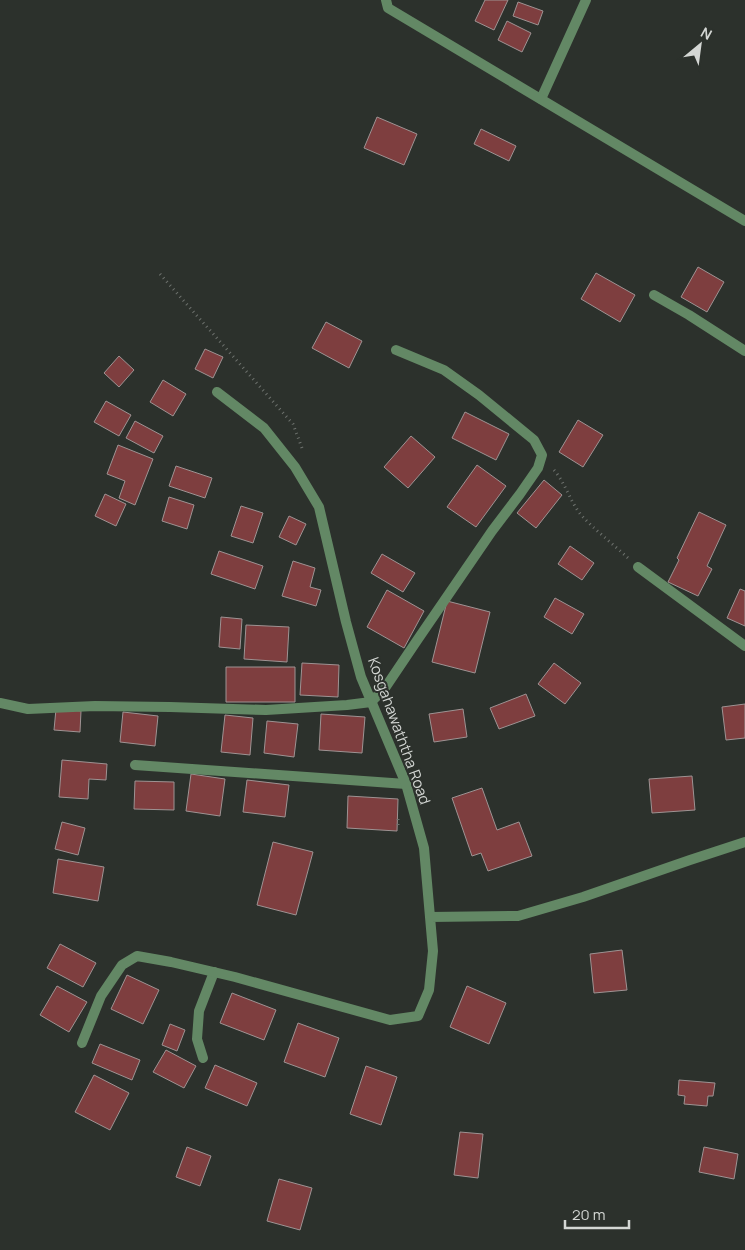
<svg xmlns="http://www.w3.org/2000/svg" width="745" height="1250" font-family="Manrope,sans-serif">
<rect width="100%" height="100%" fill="#2c312c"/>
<path fill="#7e3e3f" stroke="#9e9393" d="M485,0H508L494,30L475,21Z
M518,2L543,11L538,25L513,16Z
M507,21L531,33L522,52L498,40Z
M377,117L417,134L404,165L364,148Z
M481,129L516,146L509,161L474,144Z
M698,267L724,282L707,312L681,297Z
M596,273L635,295L620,322L581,299Z
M326,322L362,341L349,368L312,348Z
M205,349L223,357L213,378L195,369Z
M119,356L134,370L119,387L104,373Z
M163,380L186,394L173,416L150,402Z
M106,401L131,415L119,436L94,422Z
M465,412L509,434L496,460L452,438Z
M578,420L603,435L583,467L559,452Z
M135,421L163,436L154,453L126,438Z
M411,436L435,457L408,488L384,467Z
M118,445L153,459L135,505L119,498L125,481L107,474Z
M477,465L506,486L476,527L447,507Z
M176,466L212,478L205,498L169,486Z
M544,480L562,495L536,528L517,513Z
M105,494L126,504L116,526L95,516Z
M169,497L194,505L187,529L162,521Z
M241,506L263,513L253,543L231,536Z
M699,512L726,525L707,566L712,569L698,596L668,582L679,560L677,558Z
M289,516L306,524L296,545L279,537Z
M570,546L594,563L582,580L558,564Z
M219,551L263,566L255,589L211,574Z
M382,554L415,573L403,592L371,573Z
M293,561L315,568L310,587L321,590L316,606L282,596Z
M740,589L745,591V626L727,618Z
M387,590L424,611L404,648L367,627Z
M555,598L584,614L572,634L544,617Z
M447,601L490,612L475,673L432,662Z
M221,617L242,619L240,649L219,647Z
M246,625L289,627L287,662L244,659Z
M302,663L339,665L338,697L300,695Z
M554,663L581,683L565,704L538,684Z
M226,667H295V702H226Z
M526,694L535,716L499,729L490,708Z
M745,704V738L726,740L722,707Z
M56,709L81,711L80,732L54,730Z
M463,709L467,737L434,742L429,714Z
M123,712L158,716L155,746L120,742Z
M321,714L365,717L362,753L319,750Z
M225,715L253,718L250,755L221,752Z
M267,721L298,724L294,757L264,753Z
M62,760L107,764L106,780L89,779L88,799L59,797Z
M191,774L225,779L220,816L186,811Z
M692,776L695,810L652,813L649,779Z
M247,780L289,785L285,817L243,812Z
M135,781L174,782V810L134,809Z
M482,788L497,830L519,822L532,856L488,871L481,853L472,856L452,798Z
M348,796L398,799L397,831L347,828Z
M62,822L85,828L78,855L55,849Z
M273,842L313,852L296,915L257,905Z
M58,859L104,867L98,901L53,893Z
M60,944L96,963L83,987L47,968Z
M622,950L627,990L594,993L590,954Z
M127,975L159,990L143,1024L111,1009Z
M57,986L87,1002L69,1032L40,1015Z
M467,986L506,1003L489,1044L450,1027Z
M232,993L276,1010L264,1040L220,1023Z
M298,1023L339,1038L325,1077L284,1062Z
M170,1024L185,1030L177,1051L162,1045Z
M100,1044L140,1060L132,1080L92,1063Z
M166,1050L196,1066L184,1088L153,1072Z
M215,1065L257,1083L247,1106L205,1088Z
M366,1066L397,1077L381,1125L350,1114Z
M94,1075L129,1093L110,1130L75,1112Z
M679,1080L715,1083L713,1096H708L707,1106L684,1104L685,1096L678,1095Z
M460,1132L483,1134L478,1178L454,1175Z
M187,1147L211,1156L200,1186L176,1177Z
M704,1147L738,1154L734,1179L699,1172Z
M279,1179L312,1188L300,1230L267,1221Z"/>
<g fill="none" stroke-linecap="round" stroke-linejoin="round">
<path stroke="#6e726e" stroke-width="3" stroke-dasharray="1 4" stroke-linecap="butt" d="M160,274L293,424L302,448
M554,470C566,484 570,502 582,516C595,530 614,545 628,558
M398,819V828"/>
<path stroke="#638865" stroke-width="10" d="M541,99L586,0
M654,295L689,315L745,351
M638,567L745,646
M0,703L28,709L95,706L170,707L266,710L347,705L371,702L385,688L418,639L492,531L520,494L538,468L542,455L534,440L479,395L444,370L396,350
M135,765L406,784
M203,1058L197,1039L199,1011L214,972"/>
<path stroke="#638865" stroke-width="10" d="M386,0L388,8L745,221
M217,392L264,428L295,467L319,507L346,622L361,677L406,784L424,848L430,917L518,916L583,897L690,860L745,842
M82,1043L101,996L122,965L137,956L171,962L235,977L390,1020L418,1016L429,990L433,951L430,917"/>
</g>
<g text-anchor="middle" stroke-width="4" stroke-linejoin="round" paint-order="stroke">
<g font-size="15" fill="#d4d7d4" stroke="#2c312c">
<text transform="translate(399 731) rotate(70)" y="5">Kosgahawaththa Road</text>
</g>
</g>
<g transform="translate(700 45) rotate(29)" stroke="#2c312c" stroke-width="4" paint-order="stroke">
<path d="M0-4L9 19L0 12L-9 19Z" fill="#d4d7d4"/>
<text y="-8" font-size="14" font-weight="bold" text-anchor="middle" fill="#d4d7d4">N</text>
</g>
<path d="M565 1220v8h64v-8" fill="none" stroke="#d4d7d4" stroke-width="2.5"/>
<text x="572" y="1220" font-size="15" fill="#d4d7d4" stroke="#2c312c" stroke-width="4" paint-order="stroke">20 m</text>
</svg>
